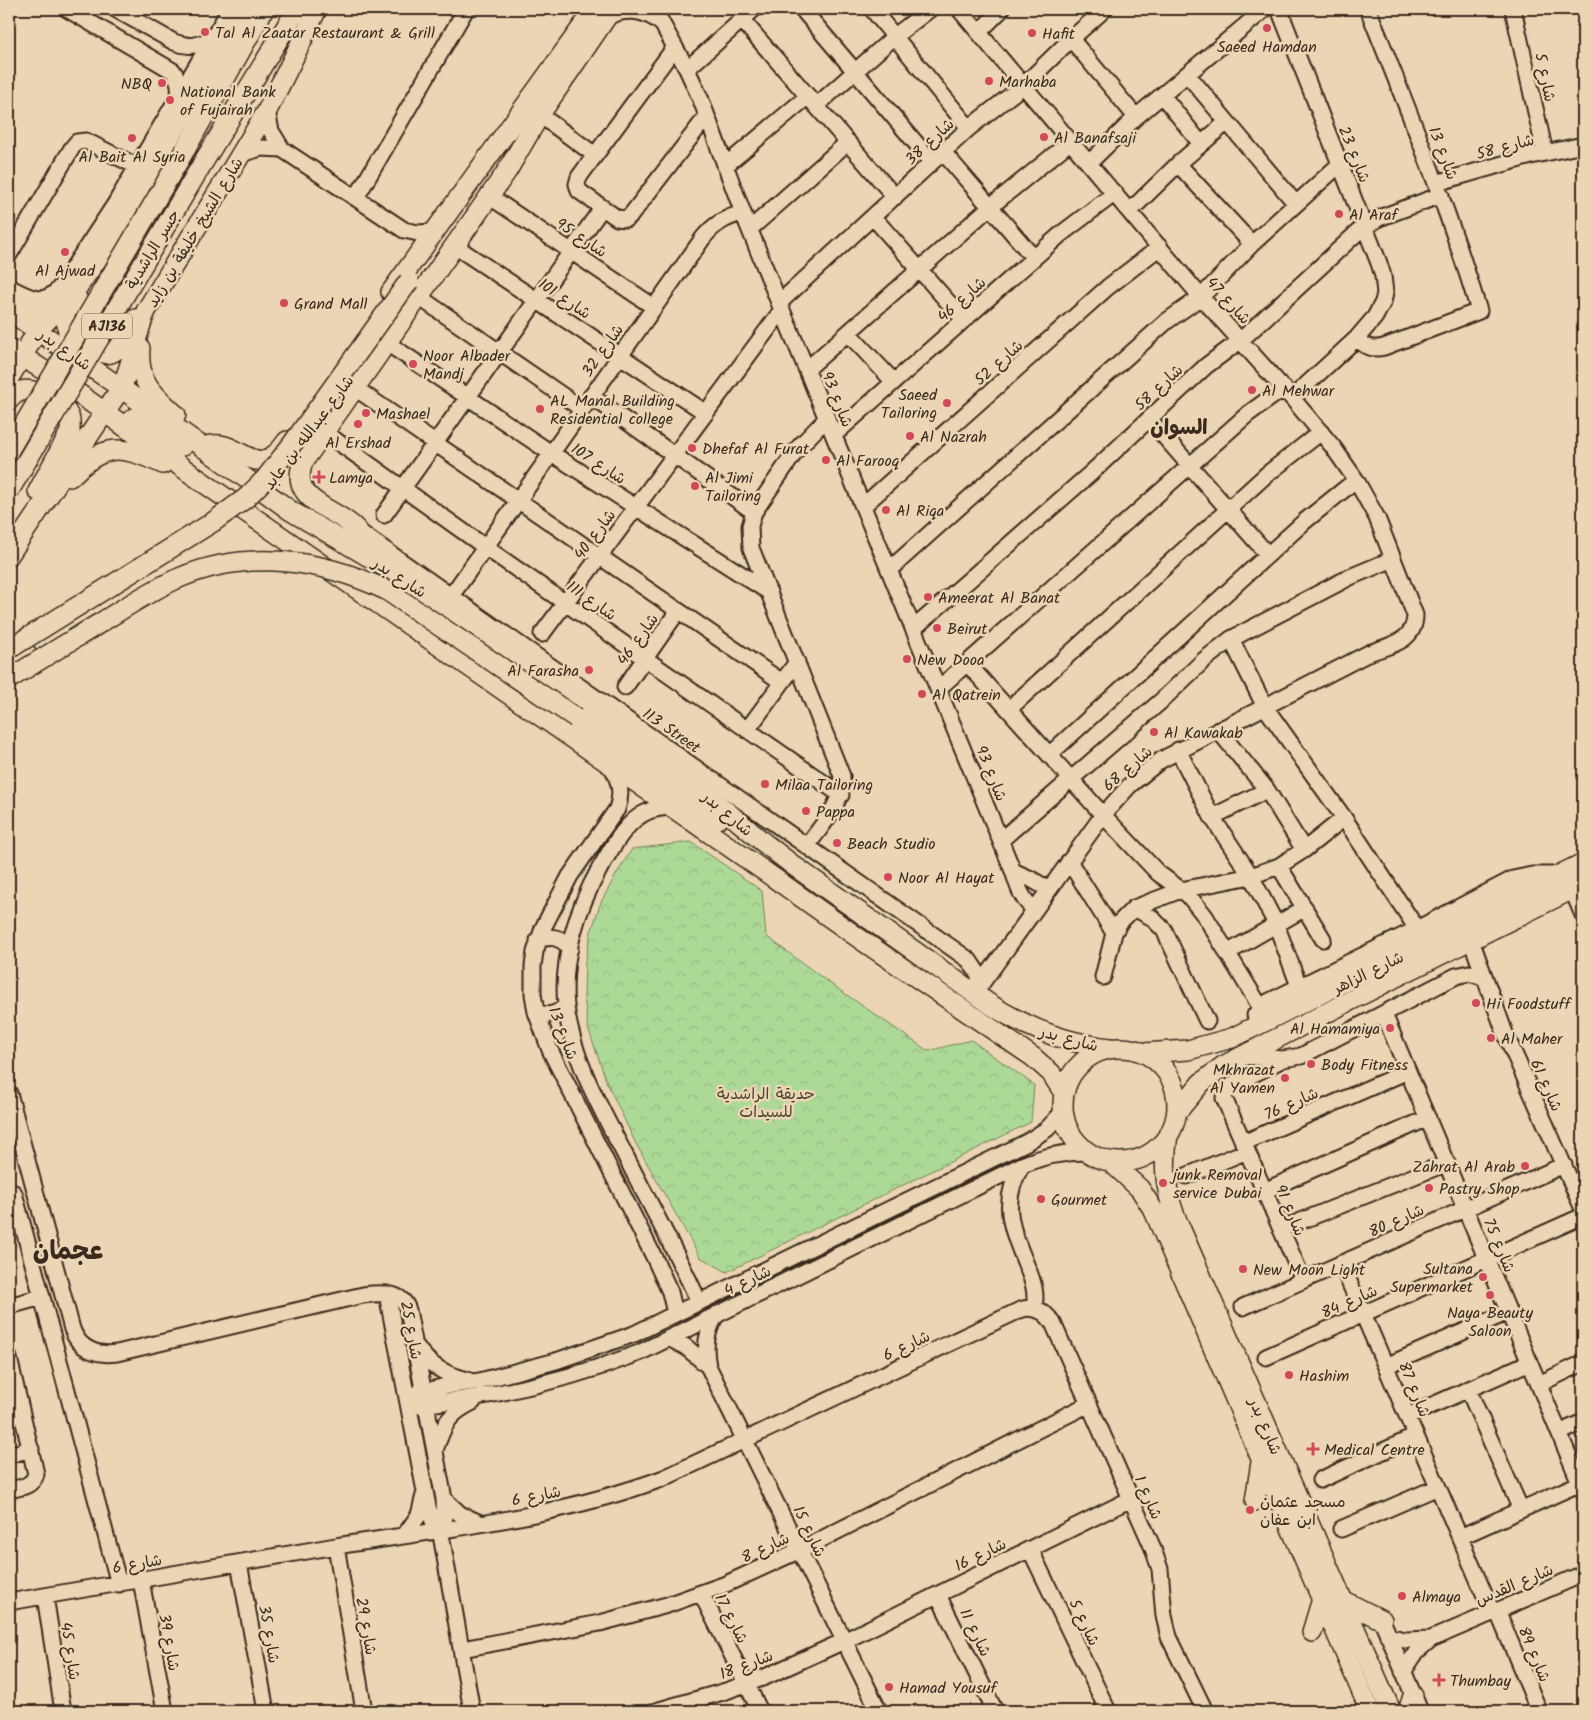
<svg xmlns="http://www.w3.org/2000/svg" width="1592" height="1720" font-family="Kalam,'Playpen Sans Arabic',sans-serif">
<defs>
<pattern id="park-crowns" width="20" height="18" patternUnits="userSpaceOnUse" patternTransform="scale(1.25)"><rect width="20" height="18" fill="#add997"/><path d="M2 6a3 3 0 1 1 6 0M12 15a3 3 0 1 1 6 0" fill="none" stroke="#96ba82"/></pattern>
</defs>
<rect width="100%" height="100%" fill="#ebd5b4"/>
<filter id="ink" filterUnits="userSpaceOnUse"><feTurbulence type="fractalNoise" baseFrequency=".02" numOctaves="2"/><feDisplacementMap in="SourceGraphic" scale="10" xChannelSelector="R" yChannelSelector="G"/><feConvolveMatrix kernelMatrix="1 2 1 2 8 2 1 2 1" color-interpolation-filters="sRGB"/></filter>
<g filter="url(#ink)">
<path fill="url(#park-crowns)" stroke="#74825a" d="M691,842L762,891L766,936L828,982L928,1051L971,1040L1034,1085L1031,1122L727,1272L700,1257L635,1142L607,1083L588,1028L584,997L585,962L591,932L601,902L616,875L632,849Z"/>
<g fill="none" stroke-linecap="round" stroke-linejoin="round">
<defs>
<path id="minor" d="M67,9L173,71C179,80 180,86 179,96
M115,9L174,42C189,48 200,46 213,37
M654,9L687,69L701,100L743,213L782,310L1013,871C1018,886 1021,899 1034,909
M802,9L932,162
M872,9L969,128
M959,9L1201,297L1292,398L1333,447L1356,480L1377,518L1415,615C1415,642 1390,645 1369,653L1161,760L1130,785L1103,815L974,994
M1279,9L1379,263L1383,276L1385,293L1383,302L1375,317L1357,338L1292,398
M1513,9L1545,153
M606,17C626,8 643,9 661,23
M742,20L895,197
M979,32L1002,9
M1071,39L1136,117
M675,47L579,177L577,184L579,191L617,218L626,219L631,215L707,116
M687,69L754,9
M1187,74L1296,204
M1162,95L1201,144
M816,106L895,36L930,9
M267,111L271,131L282,149L404,230L418,233L433,232
M540,115L595,155
M943,152L1034,258
M241,154L261,148L282,149
M1089,163L1136,117L1265,9
M1178,164L1252,244
M725,166L808,96
M1436,183L1531,156L1583,145
M489,196L654,307
M356,198L466,9
M1130,211L1178,164L1227,122
M873,217L964,320
M750,229L848,142
M455,246L706,413
M9,255L72,148L77,142L86,141L138,167
M9,287C29,297 44,308 61,286L115,204L230,9
M419,297L582,409
M779,303L969,128L1024,85L1071,39L1105,9
M848,333L894,382
M1357,338C1364,347 1372,350 1384,347L1479,311C1448,208 1408,109 1368,9
M387,343L551,453L769,592
M807,369L990,207L1071,141
M355,388L782,682
M591,396L754,512
M1149,419L1268,555
M324,432L485,547L841,795
M834,435L1061,234L1115,193
M863,506L1108,287L1160,247
M384,515L602,208
M361,533L969,960L979,975V987
M889,570L1167,321L1201,297L1252,244L1340,164
M451,596L703,238C714,224 726,217 743,213
M913,629L1091,473L1206,366L1241,340L1359,231L1379,218L1441,195
M542,634L782,310
M1231,639L1265,707L1344,818L1417,929
M967,663L1103,815L1158,873L1188,895L1205,916L1261,1008
M625,687L678,611
M938,689L1248,414L1284,388
M1009,709L1266,475L1321,432
M747,730L797,662
M1218,730L1267,790L1304,850
M1178,750L1212,817L1251,876L1276,924L1299,986
M1049,755L1305,521L1356,480
M611,765C619,780 623,792 617,809L570,876L543,928L535,952L533,966V994L536,1012L550,1050L654,1257L670,1292L675,1313
M671,807C663,808 656,808 649,811C626,820 612,848 600,868C577,909 561,959 566,1006C572,1058 600,1107 624,1153C649,1203 676,1251 699,1302
M1212,817L1267,790
M1001,840L1160,702L1204,660L1231,639L1350,577L1393,559
M807,846C821,826 844,803 842,776L751,548L750,526L754,512L798,448L827,418
M1069,861L1114,933
M1279,866L1323,939
M1013,871L1031,879L1048,889
M1572,889L1583,915
M1134,908L1151,917L1164,930L1207,1021
M538,940C551,935 562,937 570,949
M1471,940L1505,1033L1583,1209
M1227,953L1305,908
M1103,977L1114,933L1120,922L1134,908L1181,890L1251,876L1279,866L1304,850L1344,818
M536,1012C548,1017 557,1015 566,1005
M1384,1014L1583,1490
M1255,1015L1268,1002L1276,998L1417,929L1513,879L1532,875H1559
M1243,1056L1283,1059L1301,1056L1456,976L1469,973L1483,977
M1283,1059L1234,1084L1226,1091L1224,1098L1303,1280
M9,1093L72,1329C79,1349 96,1356 117,1353L363,1295C380,1293 402,1291 408,1310L444,1499L445,1517L440,1529L472,1711
M1243,1143L1408,1071
M1022,1165C999,1203 1012,1229 1027,1267C1033,1281 1037,1293 1034,1308
M1186,1176L1247,1151
M1264,1191L1428,1118
M14,1193L119,1584
M1281,1229L1447,1163
M1341,1263L1492,1612
M387,1294L428,1507L434,1524L440,1529
M9,1306L42,1297
M1243,1307L1564,1165
M717,1314C706,1331 704,1347 708,1366L879,1711
M669,1338L686,1347L708,1366
M416,1346C429,1366 446,1375 468,1380
M1266,1357L1583,1216
M9,1358L36,1474C32,1487 21,1487 9,1490
M1386,1366L1508,1312
M1539,1384L1583,1363
M1468,1389L1521,1510
M407,1396L446,1386L480,1381L556,1361L634,1334L1027,1142L1047,1129L1063,1112
M409,1406C490,1398 564,1382 639,1353L1022,1165C1043,1156 1064,1152 1087,1152
M1408,1416L1530,1362
M1559,1433L1583,1422
M435,1450C444,1424 448,1414 473,1402
M9,1455L31,1449
M1320,1480L1416,1436
M444,1499L460,1514L480,1523
M1341,1529L1438,1487
M404,1536L419,1515L424,1495
M1460,1537L1583,1482
M336,1546L364,1711
M1030,1549L1108,1711
M239,1563L266,1711
M141,1580L165,1711
M701,1593L760,1711
M938,1595L995,1711
M45,1596L63,1711
M9,1602C118,1584 227,1564 336,1546C446,1529 559,1517 664,1478L1020,1310C1034,1305 1045,1311 1053,1323L1152,1546L1160,1569L1164,1616L1169,1637L1205,1711
M1497,1610L1539,1711
M1382,1620L1420,1711
M1388,1636L1405,1640L1431,1639
M462,1649L600,1623L667,1605L726,1584L800,1550L1089,1404
M1403,1672L1417,1651L1431,1639L1583,1574
M656,1711L726,1691L765,1677L844,1641L1131,1499"/>
<path id="major" d="M528,132L612,9
M185,150L264,9
M204,161L297,9
M391,292L595,9
M78,300L66,320L68,332L103,353C120,358 127,331 135,319
M9,304C28,310 44,314 61,301
M9,311L121,388L291,511L393,571L617,728L701,790L763,842L794,866L988,1003C1026,1028 1065,1043 1110,1048
M9,348L65,384L204,483L767,873L860,939L1033,1057L1051,1073L1064,1093
M140,348C137,381 153,394 176,415
M9,378L38,330L73,294L113,236L244,9
M9,400C12,396 16,393 21,391C36,387 63,403 69,416C71,421 70,427 70,432L38,491
M129,430L127,428L129,422L134,418L137,419L182,446
M203,447C240,433 254,488 287,441
M70,477C106,442 120,445 163,464
M9,555L121,388C133,364 135,336 146,311L267,111L291,63L317,9
M375,559C368,550 364,538 356,529C335,507 288,502 303,462L507,171L535,123
M9,665L26,653
M576,718L718,819
M1063 1105a57 57 0 1 1 114 0a57 57 0 1 1-114 0Z
M1144,1053L1188,1050L1232,1038L1583,863
M1177,1112L1201,1083L1223,1066L1408,971L1583,884
M1168,1135C1163,1164 1165,1188 1175,1216L1391,1711
M1111,1162L1140,1189L1154,1211L1370,1711
M1255,1501L1261,1462
M1342,1600L1382,1620
M1312,1632L1322,1599
M1408,1711L1413,1696"/>
</defs>
<use href="#minor" stroke="#3b2a1e" stroke-width="19"/>
<use href="#major" stroke="#3b2a1e" stroke-width="22"/>
<use href="#minor" stroke="#ebd5b4" stroke-width="15"/>
<use href="#major" stroke="#ebd5b4" stroke-width="19"/>
<defs>
<path id="major-bridge" d="M9,450L185,150
M9,491L204,161
M9,649L213,522L246,498L265,479L293,443L409,281
M9,679C39,660 69,642 100,623C126,607 151,590 179,578C247,549 321,559 386,590L576,718"/>
</defs>
<use href="#major-bridge" stroke="#3b2a1e" stroke-width="22" stroke-linecap="butt"/>
<use href="#major-bridge" stroke="#ebd5b4" stroke-width="19"/>
</g>
</g>
<g fill="#d1495b" stroke="#ebd5b4" stroke-width="2">
<circle cx="1267" cy="28" r="5"/>
<circle cx="205" cy="32" r="5"/>
<circle cx="1032" cy="33" r="5"/>
<circle cx="989" cy="81" r="5"/>
<circle cx="162" cy="83" r="5"/>
<circle cx="170" cy="100" r="5"/>
<circle cx="1044" cy="137" r="5"/>
<circle cx="132" cy="138" r="5"/>
<circle cx="1339" cy="214" r="5"/>
<circle cx="65" cy="252" r="5"/>
<circle cx="284" cy="303" r="5"/>
<circle cx="413" cy="364" r="5"/>
<circle cx="1252" cy="390" r="5"/>
<circle cx="947" cy="403" r="5"/>
<circle cx="540" cy="409" r="5"/>
<circle cx="366" cy="413" r="5"/>
<circle cx="358" cy="424" r="5"/>
<circle cx="910" cy="436" r="5"/>
<circle cx="692" cy="448" r="5"/>
<circle cx="826" cy="460" r="5"/>
<path d="M316.5 469.5h5v5h5v5h-5v5h-5v-5h-5v-5h5z"/>
<circle cx="695" cy="486" r="5"/>
<circle cx="886" cy="510" r="5"/>
<circle cx="928" cy="597" r="5"/>
<circle cx="937" cy="628" r="5"/>
<circle cx="907" cy="659" r="5"/>
<circle cx="589" cy="670" r="5"/>
<circle cx="922" cy="694" r="5"/>
<circle cx="1154" cy="732" r="5"/>
<circle cx="765" cy="784" r="5"/>
<circle cx="806" cy="811" r="5"/>
<circle cx="837" cy="843" r="5"/>
<circle cx="888" cy="877" r="5"/>
<circle cx="1476" cy="1003" r="5"/>
<circle cx="1390" cy="1028" r="5"/>
<circle cx="1491" cy="1038" r="5"/>
<circle cx="1311" cy="1064" r="5"/>
<circle cx="1285" cy="1078" r="5"/>
<circle cx="1525" cy="1166" r="5"/>
<circle cx="1163" cy="1183" r="5"/>
<circle cx="1429" cy="1188" r="5"/>
<circle cx="1041" cy="1199" r="5"/>
<circle cx="1243" cy="1269" r="5"/>
<circle cx="1483" cy="1277" r="5"/>
<circle cx="1490" cy="1295" r="5"/>
<circle cx="1289" cy="1375" r="5"/>
<path d="M1310.5 1441.5h5v5h5v5h-5v5h-5v-5h-5v-5h5z"/>
<circle cx="1250" cy="1510" r="5"/>
<circle cx="1402" cy="1596" r="5"/>
<path d="M1436.5 1672.5h5v5h5v5h-5v5h-5v-5h-5v-5h5z"/>
<circle cx="889" cy="1687" r="5"/>
</g>
<g text-anchor="middle" stroke-width="5" stroke-linejoin="round" paint-order="stroke">
<rect fill="#ebd5b4" stroke="#705d4b" stroke-width="1" x="82" y="313.5" width="50" height="25" rx="4"/>
<g font-size="15" font-weight="bold" fill="#3b2a1e">
<text x="107" y="331">AJ136</text>
</g>
<g font-size="16" fill="#3b2a1e" stroke="#ebd5b4" text-anchor="start">
<text x="215" y="38">Tal Al Zaatar Restaurant &amp; Grill</text>
<text x="1042" y="39">Hafit</text>
<text x="1267" y="52" text-anchor="middle">Saeed Hamdan</text>
<text x="999" y="87">Marhaba</text>
<text x="152" y="89" text-anchor="end">NBQ</text>
<text x="180" y="97">National Bank<tspan x="180" dy="18">of Fujairah</tspan></text>
<text x="1054" y="143">Al Banafsaji</text>
<text x="132" y="162" text-anchor="middle">Al Bait Al Syria</text>
<text x="1349" y="220">Al Araf</text>
<text x="65" y="276" text-anchor="middle">Al Ajwad</text>
<text x="294" y="309">Grand Mall</text>
<text x="423" y="361">Noor Albader<tspan x="423" dy="18">Mandj</tspan></text>
<text x="1262" y="396">Al Mehwar</text>
<text x="937" y="400" text-anchor="end">Saeed<tspan x="937" dy="18">Tailoring</tspan></text>
<text x="550" y="406">AL Manal Building<tspan x="550" dy="18">Residential college</tspan></text>
<text x="376" y="419">Mashael</text>
<text x="920" y="442">Al Nazrah</text>
<text x="358" y="448" text-anchor="middle">Al Ershad</text>
<text x="702" y="454">Dhefaf Al Furat</text>
<text x="836" y="466">Al Farooq</text>
<text x="329" y="483">Lamya</text>
<text x="705" y="483">Al Jimi<tspan x="705" dy="18">Tailoring</tspan></text>
<text x="896" y="516">Al Riqa</text>
<text x="938" y="603">Ameerat Al Banat</text>
<text x="947" y="634">Beirut</text>
<text x="917" y="665">New Dooa</text>
<text x="579" y="676" text-anchor="end">Al Farasha</text>
<text x="932" y="700">Al Qatrein</text>
<text x="1164" y="738">Al Kawakab</text>
<text x="775" y="790">Milaa Tailoring</text>
<text x="816" y="817">Pappa</text>
<text x="847" y="849">Beach Studio</text>
<text x="898" y="883">Noor Al Hayat</text>
<text x="1486" y="1009">Hi Foodstuff</text>
<text x="1380" y="1034" text-anchor="end">Al Hamamiya</text>
<text x="1501" y="1044">Al Maher</text>
<text x="1321" y="1070">Body Fitness</text>
<text x="1275" y="1075" text-anchor="end">Mkhrazat<tspan x="1275" dy="18">Al Yamen</tspan></text>
<text x="1515" y="1172" text-anchor="end">Zahrat Al Arab</text>
<text x="1173" y="1180">junk Removal<tspan x="1173" dy="18">service Dubai</tspan></text>
<text x="1439" y="1194">Pastry Shop</text>
<text x="1051" y="1205">Gourmet</text>
<text x="1473" y="1274" text-anchor="end">Sultana<tspan x="1473" dy="18">Supermarket</tspan></text>
<text x="1253" y="1275">New Moon Light</text>
<text x="1490" y="1318" text-anchor="middle">Naya Beauty<tspan x="1490" dy="18">Saloon</tspan></text>
<text x="1299" y="1381">Hashim</text>
<text x="1324" y="1455">Medical Centre</text>
<text x="1260" y="1507">مسجد عثمان<tspan x="1260" dy="18">ابن عفان</tspan></text>
<text x="1412" y="1602">Almaya</text>
<text x="1450" y="1686">Thumbay</text>
<text x="899" y="1693">Hamad Yousuf</text>
</g>
<g font-size="16" fill="#3b2a1e" stroke="#ebd5b4">
<text transform="translate(1546 77) rotate(78)" y="6">شارع 5</text>
<text transform="translate(929 141) rotate(-43)" y="6">شارع 38</text>
<text transform="translate(1505 146) rotate(-15)" y="6">شارع 58</text>
<text transform="translate(1444 153) rotate(69)" y="6">شارع 13</text>
<text transform="translate(1355 154) rotate(68)" y="6">شارع 23</text>
<text transform="translate(194 232) rotate(-59)" y="6">شارع الشيخ خليفة بن زايد</text>
<text transform="translate(582 237) rotate(34)" y="6">شارع 95</text>
<text transform="translate(152 249) rotate(-59)" y="6">جسر الراشدية</text>
<text transform="translate(565 298) rotate(34)" y="6">شارع 101</text>
<text transform="translate(961 299) rotate(-42)" y="6">شارع 46</text>
<text transform="translate(1229 300) rotate(48)" y="6">شارع 47</text>
<text transform="translate(65 349) rotate(35)" y="6">شارع بدر</text>
<text transform="translate(602 350) rotate(-55)" y="6">شارع 32</text>
<text transform="translate(998 362) rotate(-42)" y="6">شارع 52</text>
<text transform="translate(1158 387) rotate(-43)" y="6">شارع 58</text>
<text transform="translate(838 399) rotate(68)" y="6">شارع 93</text>
<text transform="translate(308 432) rotate(-53)" y="6">شارع عبدالله بن عابد</text>
<text transform="translate(599 463) rotate(33)" y="6">شارع 107</text>
<text transform="translate(594 534) rotate(-53)" y="6">شارع 40</text>
<text transform="translate(400 577) rotate(33)" y="6">شارع بدر</text>
<text transform="translate(592 600) rotate(35)" y="6">شارع 111</text>
<text transform="translate(637 639) rotate(-55)" y="6">شارع 46</text>
<text transform="translate(672 730) rotate(35)" y="6">113 Street</text>
<text transform="translate(1127 768) rotate(-41)" y="6">شارع 68</text>
<text transform="translate(992 773) rotate(68)" y="6">شارع 93</text>
<text transform="translate(728 813) rotate(40)" y="6">شارع بدر</text>
<text transform="translate(1368 972) rotate(-26)" y="6">شارع الزاهر</text>
<text transform="translate(564 1033) rotate(69)" y="6">شارع 13</text>
<text transform="translate(1069 1038) rotate(15)" y="6">شارع بدر</text>
<text transform="translate(1547 1085) rotate(66)" y="6">شارع 61</text>
<text transform="translate(1291 1103) rotate(-24)" y="6">شارع 76</text>
<text transform="translate(1291 1210) rotate(67)" y="6">شارع 91</text>
<text transform="translate(1396 1220) rotate(-24)" y="6">شارع 80</text>
<text transform="translate(1500 1245) rotate(67)" y="6">شارع 75</text>
<text transform="translate(747 1280) rotate(-26)" y="6">شارع 4</text>
<text transform="translate(1349 1301) rotate(-24)" y="6">شارع 84</text>
<text transform="translate(412 1330) rotate(79)" y="6">شارع 25</text>
<text transform="translate(906 1345) rotate(-25)" y="6">شارع 6</text>
<text transform="translate(1415 1389) rotate(67)" y="6">شارع 87</text>
<text transform="translate(1266 1426) rotate(67)" y="6">شارع بدر</text>
<text transform="translate(536 1495) rotate(-11)" y="6">شارع 6</text>
<text transform="translate(1149 1497) rotate(66)" y="6">شارع 1</text>
<text transform="translate(810 1531) rotate(64)" y="6">شارع 15</text>
<text transform="translate(765 1547) rotate(-25)" y="6">شارع 8</text>
<text transform="translate(980 1554) rotate(-26)" y="6">شارع 16</text>
<text transform="translate(137 1563) rotate(-10)" y="6">شارع 6</text>
<text transform="translate(1514 1584) rotate(-23)" y="6">شارع القدس</text>
<text transform="translate(732 1618) rotate(63)" y="6">شارع 17</text>
<text transform="translate(1085 1622) rotate(64)" y="6">شارع 5</text>
<text transform="translate(367 1626) rotate(80)" y="6">شارع 29</text>
<text transform="translate(976 1632) rotate(64)" y="6">شارع 11</text>
<text transform="translate(270 1634) rotate(80)" y="6">شارع 35</text>
<text transform="translate(170 1642) rotate(80)" y="6">شارع 39</text>
<text transform="translate(71 1651) rotate(81)" y="6">شارع 45</text>
<text transform="translate(1535 1654) rotate(67)" y="6">شارع 89</text>
<text transform="translate(746 1664) rotate(-21)" y="6">شارع 18</text>
</g>
<g font-size="16" fill="#4c4430" stroke="#ebd5b4">
<text x="766" y="1099">حديقة الراشدية<tspan x="766" dy="18">للسيدات</tspan></text>
</g>
<g font-size="21" font-weight="bold" fill="#3b2a1e" stroke="#ebd5b4">
<text x="1179" y="434">السوان</text>
</g>
<g font-size="26" font-weight="bold" fill="#3b2a1e" stroke="#ebd5b4">
<text x="68" y="1259">عجمان</text>
</g>
</g>
<rect width="1592" height="1720" fill="none" stroke="#ebd5b4" stroke-width="30"/>
<rect x="15" y="15" width="1562" height="1690" fill="none" stroke="#3b2a1e" stroke-width="2" filter="url(#ink)"/>
</svg>
